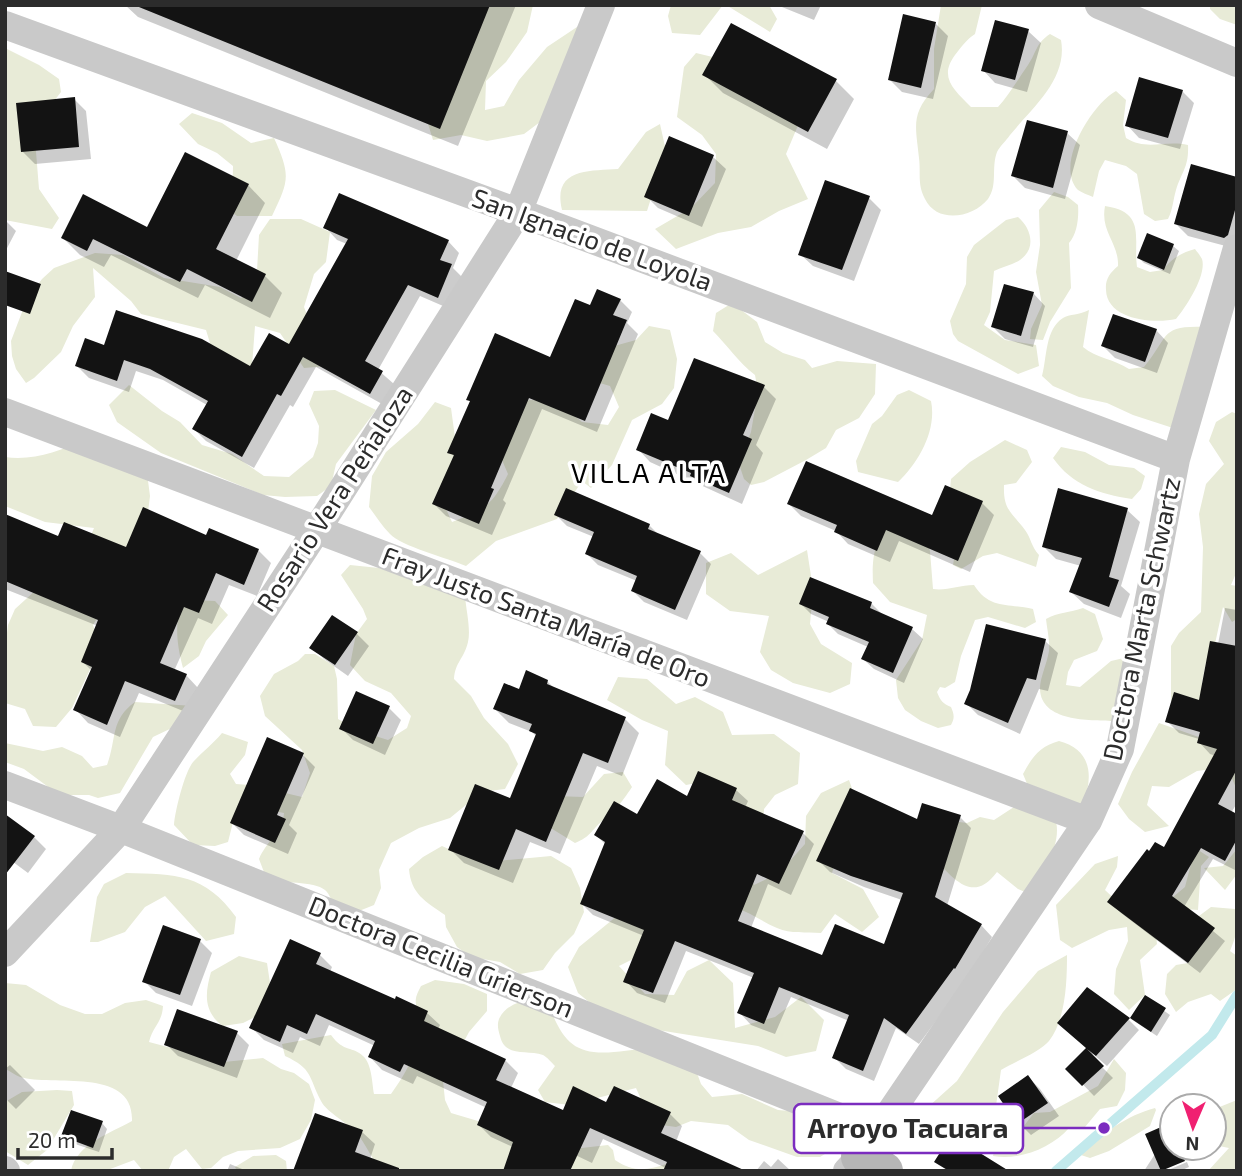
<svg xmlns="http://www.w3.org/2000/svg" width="1242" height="1176" font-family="'Exo 2',sans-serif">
<rect width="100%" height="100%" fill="#fff"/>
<path fill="#e8ebd7" d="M462,5H533L527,32L506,62L486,81L485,110L504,106L519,80L547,47L580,25L552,113L524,134L487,141L461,135L433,140L425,114Z
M671,5H723L700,35L672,33L668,16Z
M726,5H769L777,19L770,32Z
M941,5H982L975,34C966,40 962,46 955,55C938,78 955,90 971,107H998C1008,96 1019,78 1028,65C1037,52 1035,44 1050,34L1061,40C1068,79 1033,107 1010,135C1006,141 1000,146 997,152C991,168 998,185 988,199C973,218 937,224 925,199C917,184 921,173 919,158C916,127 910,114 934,89V49Z
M1210,5H1237V25L1220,19L1210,9Z
M5,48L39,65L59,79L61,92L34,127L39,189L59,218L52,229L5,220Z
M696,53L721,59L799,123L786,154L808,199L779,211L751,227L718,233L676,249L655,229L691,208L715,183L716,154L702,135L677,117L684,67Z
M1116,91L1126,100L1123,125L1126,138C1146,151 1165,140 1188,145C1189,167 1182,171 1176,190C1173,200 1173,209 1168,219L1155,221L1144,214L1137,174L1126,166L1105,160L1099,171L1093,197C1089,195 1082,193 1078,190C1054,165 1092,104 1116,91Z
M192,113L222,123L251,143L274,138C291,176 289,180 272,216H237L232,212L233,166L217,153L198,144L179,124Z
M660,124L666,151L647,211L562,210C552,168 589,171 618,169L646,132Z
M1054,192L1068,197L1078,205C1079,218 1077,234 1069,243L1071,288L1050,322L1043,340L1030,339L1031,329L1042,305L1036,272L1040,245L1039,210Z
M1105,206C1147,212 1133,239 1137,267L1150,272L1163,270C1172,258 1181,253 1195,249C1197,252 1200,255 1202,259C1207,275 1186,307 1176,319C1154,324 1107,320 1106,290C1105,279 1110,273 1118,266C1119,243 1100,232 1105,206Z
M1018,217C1031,228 1037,248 1020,260C1012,265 1002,267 994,271L990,312L984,325L1005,340L1036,345L1039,366L1018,374L958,341L953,334L950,321L966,284L967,257L974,245L1006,220Z
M270,219H301L330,232L326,262L314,274L304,307L310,323L339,365L304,368L280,333L255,326L252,366L239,387L213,353L206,330L141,314L131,301L93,268L95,297L73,326L61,352L34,378L26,383L16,369L12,356L11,341L27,299L42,279L54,268L95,253L123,255L164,278L220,287L241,298L256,289L259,235Z
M732,303L757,322L765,342L783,353L805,360L812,368L837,361L876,364L875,394L859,418L836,430L826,448L806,460L764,482L751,485L744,479L739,464L751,432L758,392L755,375C738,362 728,346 713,331L716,313Z
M1089,310L1083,347C1096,358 1114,359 1129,369L1144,367C1170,336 1159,325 1206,327L1176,429L1133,415L1107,403L1079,397L1053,386L1042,376C1047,358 1045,329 1063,318C1069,314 1080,315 1089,310Z
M649,326L670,330L677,359L674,388L662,404L632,420L612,465L591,488L582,481L557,519L496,541L466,566C447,558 401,546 390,534C382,526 376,516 369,507L372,476L386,452L418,424L435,402L451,408L459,467L439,494L452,522C484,510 492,506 508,474L499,453L498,417L529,400L557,401L582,422L608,425L619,407L610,386L573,375L607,348L636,340Z
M129,385L162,411L180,422L202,445L232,454L264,476L289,477L313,457L318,443L319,426L309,404L314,391L335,390L376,410L336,464L331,486L317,496L285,497L263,495L161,453L117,422L109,405Z
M909,390L931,401C937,430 919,462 898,482L858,472L856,461L872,424L882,416L897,395Z
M1232,412L1237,414V571L1231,585L1237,586V619L1232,622L1223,607L1213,653L1206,662L1202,683L1237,703L1171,701V646L1179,633L1201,612L1203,547L1199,514L1206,484L1224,464L1209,441L1216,422Z
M84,440L147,473L150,496L148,512L105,605L93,625L101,646L72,708L56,727L33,726L25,709L5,703V649L8,625L15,609L88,543L94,528L45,522L5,506V457C33,461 60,451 84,440Z
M1005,440L1027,450L1032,462L1016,483L1004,485C1003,511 1012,512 1025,530C1031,538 1031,546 1039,555L1036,567L997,553L983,556L961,569L953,565C959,536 947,508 951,479L970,462Z
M1061,447L1085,452L1109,465L1134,468L1145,476L1141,489L1132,499C1099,494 1072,485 1053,458Z
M891,525L925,538L930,551L933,589C947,591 959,585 974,585C990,610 1008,603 1033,609L1036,622L1025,628L988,617L975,620L961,656L955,682L945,688L940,687L937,692C940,700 943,704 951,707C954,714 955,718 951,725L938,728L921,721L905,710L898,698L896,680L922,640L927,615L890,602L873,583C872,562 873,538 891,525Z
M807,550L813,589L810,624L821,644L852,663L850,684L830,693L793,683L771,670L760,652L769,616L730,611L706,594V563L731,553L758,575Z
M350,565L379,568L465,596C466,610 471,629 468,642C464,659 455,662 454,679L471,696L484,718L508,744L518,764L505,789L489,791L472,800L450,818L419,828L391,843L379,870L381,888L374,905L354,913L337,910C333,905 330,894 325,890C314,881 281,883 267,880L259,859C266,842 283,830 284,813L254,807L236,810L228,842L215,846L193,845L174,825C175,811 185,770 194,761C203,751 213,744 222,733L248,742L245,755L230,774L236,784L276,787L281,792L302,797L310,773L302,750L265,716L260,696L274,674L298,661L305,654H315L334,666L337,679L338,719L359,731L388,740L407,728L411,716L391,693L365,681L350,665L356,634L367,619L363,609L341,575Z
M189,600L215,601L228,615L206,641L199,656L183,668C177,645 175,628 180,605Z
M1083,608L1095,614L1103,639L1097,651L1074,660L1068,672L1066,685L1080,687L1111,661L1124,658L1113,721C1090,720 1041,722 1040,689C1040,677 1047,664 1049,651C1050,642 1047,628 1046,619C1058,612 1070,613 1083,608Z
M618,677L647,679L676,704L695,697L723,712L732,735L774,734L800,753L798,784L775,795L764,809L762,840L745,860L754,885L779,873L805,844L806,816L821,793L849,780L855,797L832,873L863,889L879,917L862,932L835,914L821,933C806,932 791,934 777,928C761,921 750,912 733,907L707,781L686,785L665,765L668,731L642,720L607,700Z
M135,702L193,706L176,726L153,737L120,793L98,798L89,795H59L24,769L5,762V743L43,751L62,747L82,756L93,768L107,765C117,738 110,720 135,702Z
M1159,723L1224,746L1237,747V790L1227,767L1197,771L1169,787L1152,786L1147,805L1169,826L1145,832L1129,819L1118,804L1132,772Z
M1059,741C1091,749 1094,776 1083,803H1072L1028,786L1023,774C1032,757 1040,746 1059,741Z
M623,772L632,787C620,805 617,808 601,822C589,833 591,836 575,843L541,822L554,796L583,797L604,774Z
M1017,805L1054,815C1065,841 1043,871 1032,895L1018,889L997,872C974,903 955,881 935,859L943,820L967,823L980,817L994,820Z
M442,846L464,856L487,862L551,856L571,868L580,888L584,912L574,934L555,953L543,970L520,974L500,962L471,957L457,947L446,927L445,915C425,901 411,894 409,869L423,857Z
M1195,848L1209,857L1201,866L1198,910L1185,909L1173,897L1185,887L1191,864L1172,852Z
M1237,849V874L1225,890L1204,868L1223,866Z
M1118,856L1117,867L1105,890L1122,906L1155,925L1157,944L1140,960L1145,995L1129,1010L1114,994L1116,969L1128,941L1127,927L1109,930L1072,948L1060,940L1056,905L1095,864Z
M126,873C176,874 205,874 236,917L234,934L206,941L165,896L145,907L125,932L98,942H90L97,897L104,884Z
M628,907L661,919L655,948L619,966L645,994L674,995L687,971L709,960L733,983L735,1028L775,1017L801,997L824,1020L816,1051L786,1057L758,1046L639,1027L600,1011L578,993L568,967L579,947Z
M1211,907L1235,909C1240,923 1236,937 1230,951L1237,956V989L1220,1001L1211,994L1188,1002L1176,1012L1165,994L1167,974L1176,965L1188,963L1199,916Z
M1067,955C1067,981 1066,1019 1049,1041C1041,1051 1013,1063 1001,1070L995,1113L951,1135L927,1108L957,1081L1003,1012L1038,971Z
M239,956L267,963L270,983L261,1014L243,1023L223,1026C203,1012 205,993 211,972Z
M435,980L464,984L487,994V1011L469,1032L443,1081L445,1100L451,1113L573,1149L608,1145L613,1150L615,1160C633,1172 646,1171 666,1164L668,1171H384C371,1160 368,1147 358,1135C349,1123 327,1113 321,1101C308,1076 313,1069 285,1056L282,1044L331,1035C344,1053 353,1046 363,1056C372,1064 372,1083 374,1094H391C408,1071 421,1047 418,1017C416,1001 413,1001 421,986Z
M5,983L26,985L60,1005L85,1014H102L125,1003L146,1000L163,1006C162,1023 153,1026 149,1042L224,1062L263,1058L281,1069L294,1073L309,1084L315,1100L311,1120L300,1139L280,1148L238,1151L223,1157L211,1168L202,1169L186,1149L174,1157L168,1171H143L134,1160L105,1171H71C76,1144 111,1133 132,1121C134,1066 52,1087 20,1077C15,1075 10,1071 5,1069Z
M520,1002L552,1013C565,1045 579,1055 614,1052C623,1052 633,1049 642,1050C659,1052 677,1060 694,1065L701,1084L712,1097L742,1094L778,1110L813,1113L840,1128L838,1146L820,1157H797L749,1140L728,1125L691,1121L676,1127L662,1125L644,1106L636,1088L570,1105L545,1102L538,1090L555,1066C552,1063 547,1057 543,1055C527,1049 505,1058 500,1036C498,1030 497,1024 499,1019C503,1010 511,1005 520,1002Z
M1114,1059L1126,1073L1125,1090L1117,1106L1100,1109L1085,1127L1069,1128C1052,1148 1018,1161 993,1156L997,1136L996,1123L1008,1130L1012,1141L1034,1113L1050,1112L1098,1086Z
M57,1090L72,1091L74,1105L47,1150L28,1165L5,1151V1102L22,1092Z
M1237,1100V1171H1208L1229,1148L1219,1146L1185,1161L1192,1148H1214V1113L1217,1108Z
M1155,1108L1156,1110L1150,1126L1109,1151L1090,1158L1081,1155C1100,1134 1128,1115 1155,1108Z
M276,1155L286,1161L287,1171H237L235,1167L253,1156Z"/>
<path fill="#0003" d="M125,5H516L458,146L138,17Z
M777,5H821L814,20Z
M997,22L1028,31L1041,43L1027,92L995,83L983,70Z
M936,24L948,36L933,99L902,92L890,80Z
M705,75L835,80L854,99L827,149L723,93Z
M1182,91L1194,103L1180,149L1139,138L1127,125Z
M74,99L86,111L91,159L35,164L22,151Z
M1067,133L1080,145L1065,199L1025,188L1013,176Z
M670,139L713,157L726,169L702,227L658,208L646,196Z
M1237,179V249L1188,236L1176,224Z
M248,185L265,203L236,261L265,276L282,293L270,318L205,285L198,298L111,255L104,267L80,255L63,238L148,229Z
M869,198L881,210L854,281L813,266L800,254Z
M5,220L16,231L5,252Z
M326,228L448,241L459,253L453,268L463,278L450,309L420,296L378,370L394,384L382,404L316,367L293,407L290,405L254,468L206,441L194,429L207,405L163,380L136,371L129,392L89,378L77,366L105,347L251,368L290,347L347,244L337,240Z
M1173,246L1179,251L1170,274L1144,263L1139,258Z
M1033,293L1045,306L1033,347L1005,339L993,327Z
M620,300L632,312L627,323L638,334L597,432L542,409L503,500L506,503L492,535L446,516L434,504L455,457L450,452L471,402L469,400L551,359L591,307Z
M1156,330L1168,343L1157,373L1115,358L1103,346Z
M764,387L776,399L756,445L763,453L742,504L650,462L638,449L669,422Z
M946,487L982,503L994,515L970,572L899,541L890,562L848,544L836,531L801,516L789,504L933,517Z
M1127,510L1140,522L1121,586L1130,594L1121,618L1084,604L1071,592L1081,566L1056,559L1044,547Z
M556,515L649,525L660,536L700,553L711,564L687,620L644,602L633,591L637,581L598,565L587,554L594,537L567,526Z
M5,516L59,539L127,550L207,537L258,550L271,563L257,596L229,585L212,624L198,618L174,671L186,675L198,688L188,713L139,693L120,737L88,723L76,710L92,671L83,662L98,626L5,589Z
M871,603L882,614L912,629L923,639L904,683L874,669L863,659L868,647L838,634L828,624L829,622L811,614L801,604Z
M1225,608L1237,610V803L1231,813L1237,816V871L1213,859L1184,907L1225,941L1200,973L1121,913L1109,901L1165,850L1216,756L1210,754L1199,742V739L1179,733L1167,721L1200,702L1218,644Z
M333,617L357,634L369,646L348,676L324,659L312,647Z
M1045,641L1058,653L1048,691L1039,689L1020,734L978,715L966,703Z
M547,681L557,691L625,719L639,733L622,776L597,766L560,854L530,842L513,883L464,863L450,849L511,800L537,737L532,732L509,723L495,709L520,691Z
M389,708L401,720L385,755L353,740L341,728Z
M303,755L315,767L289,825L297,833L288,854L244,835L232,823Z
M699,773L736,790L748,801L745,808L803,833L814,844L791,895L768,884L751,928L823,958L885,946L902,900L864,887L830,872L818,860L918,821L960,817L971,828L947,906L981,925L992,937L967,979L919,1044L896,1028L874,1081L846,1069L834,1057L849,1021L791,997L775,1034L751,1025L740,1013L754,978L686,951L665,1003L637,993L626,981L644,936L593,915L582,904L606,845L596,835L688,798Z
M34,837L46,849L28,873L5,856Z
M200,941L212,953L192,1006L156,993L144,981Z
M320,955L332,967L330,972L427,1013L440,1025L438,1029L505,1060L518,1073L511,1088L563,1112L607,1104L669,1113L682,1126L666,1168L603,1139L592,1163L569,1152L513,1147L491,1137L479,1125L487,1108L417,1076L413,1084L382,1070L370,1057L375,1046L329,1025L320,1046L300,1037L293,1053L264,1040L251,1027Z
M1087,990L1129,1020L1139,1030L1107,1066L1093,1054L1091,1056L1113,1078L1094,1096L1068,1069L1087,1048Z
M1145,997L1170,1015L1157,1036L1131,1019Z
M237,1033L249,1045L237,1078L178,1056L166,1044Z
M10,1065L35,1090L16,1109L5,1098V1069Z
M1028,1077L1040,1089L1059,1116L1031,1135L1019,1123L1000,1097Z
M102,1123L107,1129L99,1152L69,1142L63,1136Z
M1168,1126L1172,1130V1148H1181L1186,1159L1157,1171H1144L1155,1154Z
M362,1132L375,1144L370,1159L295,1171Z
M778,1159L791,1171H756L764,1161L771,1167Z
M1187,1162L1189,1167L1180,1171H1166Z
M230,1164L247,1171H227Z"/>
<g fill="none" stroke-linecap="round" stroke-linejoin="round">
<path stroke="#c2e9ec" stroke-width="10" d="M1056,1171L1212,1035L1237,995"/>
</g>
<path fill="#131313" d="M134,5H490L440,129Z
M903,14L936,22L921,88L888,80Z
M995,20L1029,29L1015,80L981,71Z
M731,23L837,79L808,132L702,75Z
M1139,77L1183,90L1168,138L1125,126Z
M75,97L79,147L21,152L16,103Z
M1027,120L1068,131L1053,188L1011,176Z
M669,136L714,155L689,216L644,197Z
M185,152L249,184L216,249L266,274L252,302L187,269L180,282L93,239L87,251L61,238L83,194L147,227Z
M1191,164L1237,177V203L1228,235L1224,238L1174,224Z
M825,180L870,196L842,270L798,255Z
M339,193L449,240L440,260L452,264L438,298L408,285L365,361L383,371L370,394L303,357L281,396L277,394L242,457L192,429L208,401L150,369L124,360L117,381L75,366L85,338L104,345L116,310L202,339L250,366L269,333L289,344L348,239L323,228Z
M1147,233L1174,244L1164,270L1137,258Z
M5,271L41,284L30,314L5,305Z
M1004,284L1034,292L1021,336L991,327Z
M597,289L621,299L613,315L627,320L585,421L529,398L491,488L494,489L479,524L432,504L454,455L447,453L470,401L466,400L495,333L550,357L575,299L590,305Z
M1113,314L1157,329L1145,362L1101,346Z
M694,358L765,385L743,435L752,439L729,493L690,476L691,473L636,450L651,413L668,420Z
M806,461L932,515L945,485L983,501L958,561L886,530L877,551L834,532L837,525L787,504Z
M566,488L650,524L648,529L701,551L675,610L631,591L637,576L585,554L594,532L554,515Z
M1058,488L1128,508L1109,577L1119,580L1109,607L1069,592L1082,558L1042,547Z
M143,507L206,535L209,528L259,549L244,585L216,573L199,613L184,607L160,663L187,674L175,701L125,681L107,725L73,710L92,667L81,662L98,620L5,581V514L58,536L64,522L126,547Z
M810,577L872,602L870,608L913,627L893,673L861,659L869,642L826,624L829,617L799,604Z
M332,615L358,632L335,665L309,648Z
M986,624L1046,639L1036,680L1027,678L1008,723L964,704L970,690Z
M1210,641L1237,646V769L1218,804L1237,814V839L1225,861L1201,848L1172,896L1215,928L1188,963L1107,902L1147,849L1149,851L1155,842L1164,847L1217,749L1197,743L1200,732L1165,722L1174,692L1199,700Z
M526,670L548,680L547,684L626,717L608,763L583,753L546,842L516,829L499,870L448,850L475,784L510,798L536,734L529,731L532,724L493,709L504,683L519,689Z
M356,691L390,706L373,744L339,729Z
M267,737L304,753L277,815L286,819L275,843L230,823Z
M698,771L737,788L732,800L804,831L779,884L757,874L738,921L822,955L835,924L884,944L903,893L851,876L816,861L850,788L917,819L922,803L961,815L935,897L982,924L955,969L954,968L906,1034L884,1018L863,1071L832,1058L849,1015L779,987L764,1024L737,1013L754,973L675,941L653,993L623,982L644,930L580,904L605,842L594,835L614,801L637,814L657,779L687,796Z
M5,814L35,836L5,875Z
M163,925L201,939L180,995L142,982Z
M290,939L321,953L316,964L395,999L396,996L428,1011L424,1021L506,1059L496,1080L563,1110L573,1086L606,1102L614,1086L671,1112L661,1133L746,1171H663L667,1162L590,1128L570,1171H503L513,1142L477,1125L487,1102L404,1064L400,1072L368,1057L375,1041L316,1014L307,1034L287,1025L280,1042L249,1028Z
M1087,987L1130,1018L1096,1056L1087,1049L1104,1066L1082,1086L1065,1069L1086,1048L1057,1023Z
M1145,995L1166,1008L1151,1032L1130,1018Z
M177,1009L238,1031L224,1067L164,1045Z
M1028,1075L1048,1103L1017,1124L998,1096Z
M71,1110L103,1121L93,1148L61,1136Z
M315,1113L363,1130L355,1152L399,1168V1171H293Z
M1168,1124L1172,1133V1148H1179L1185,1161L1161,1171L1145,1134Z
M951,1135L1009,1171H949L934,1162Z"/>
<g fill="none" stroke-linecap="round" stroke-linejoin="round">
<path stroke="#c9c9c9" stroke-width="28" d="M1099,5L1237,63
M5,25L518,212L1176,459
M5,412L1088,821
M5,785L121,829L877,1132
M5,953L121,829L316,531L518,212L601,5
M5,1170L6,1171
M847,1171L860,1157L1088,821L1120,749L1176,459L1237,248"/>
<path stroke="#b6b6b6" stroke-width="38" d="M860,1157L884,1171"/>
</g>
<g text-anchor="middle" stroke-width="7" stroke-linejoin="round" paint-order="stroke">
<g font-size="26" fill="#2c2c2c" stroke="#fff">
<text transform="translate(592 240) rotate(20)" y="9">San Ignacio de Loyola</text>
<text transform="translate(335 499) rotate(-57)" y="9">Rosario Vera Peñaloza</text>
<text transform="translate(546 617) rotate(21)" y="9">Fray Justo Santa María de Oro</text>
<text transform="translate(1142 619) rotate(-78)" y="9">Doctora Marta Schwartz</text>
<text transform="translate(441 957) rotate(22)" y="9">Doctora Cecilia Grierson</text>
</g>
<g font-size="28" letter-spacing="2" fill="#000" stroke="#fff">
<text x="649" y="483">VILLA ALTA</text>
</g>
</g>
<path fill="none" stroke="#7b2cbf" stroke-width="2.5" d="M1104 1128L1023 1128"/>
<circle fill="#7b2cbf" stroke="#fff" stroke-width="2.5" cx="1104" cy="1128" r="7"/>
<rect fill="#fff" stroke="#7b2cbf" stroke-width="2.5" x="794" y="1104" width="229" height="49" rx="7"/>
<g font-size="28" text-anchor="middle" font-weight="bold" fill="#2c2c2c">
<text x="908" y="1138">Arroyo Tacuara</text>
</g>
<rect width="1242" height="1176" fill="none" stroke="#2c2c2c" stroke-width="14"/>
<g transform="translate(1193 1127) rotate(182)"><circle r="33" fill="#ffffff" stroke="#ababab" stroke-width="2"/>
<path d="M0-5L12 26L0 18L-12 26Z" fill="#f02071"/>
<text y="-10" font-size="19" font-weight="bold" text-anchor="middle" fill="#2c2c2c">N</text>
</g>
<path d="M18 1148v10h94v-10" fill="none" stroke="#2c2c2c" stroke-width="3.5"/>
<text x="28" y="1148" font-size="21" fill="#2c2c2c" stroke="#ffffff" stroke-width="5" paint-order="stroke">20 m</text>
</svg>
